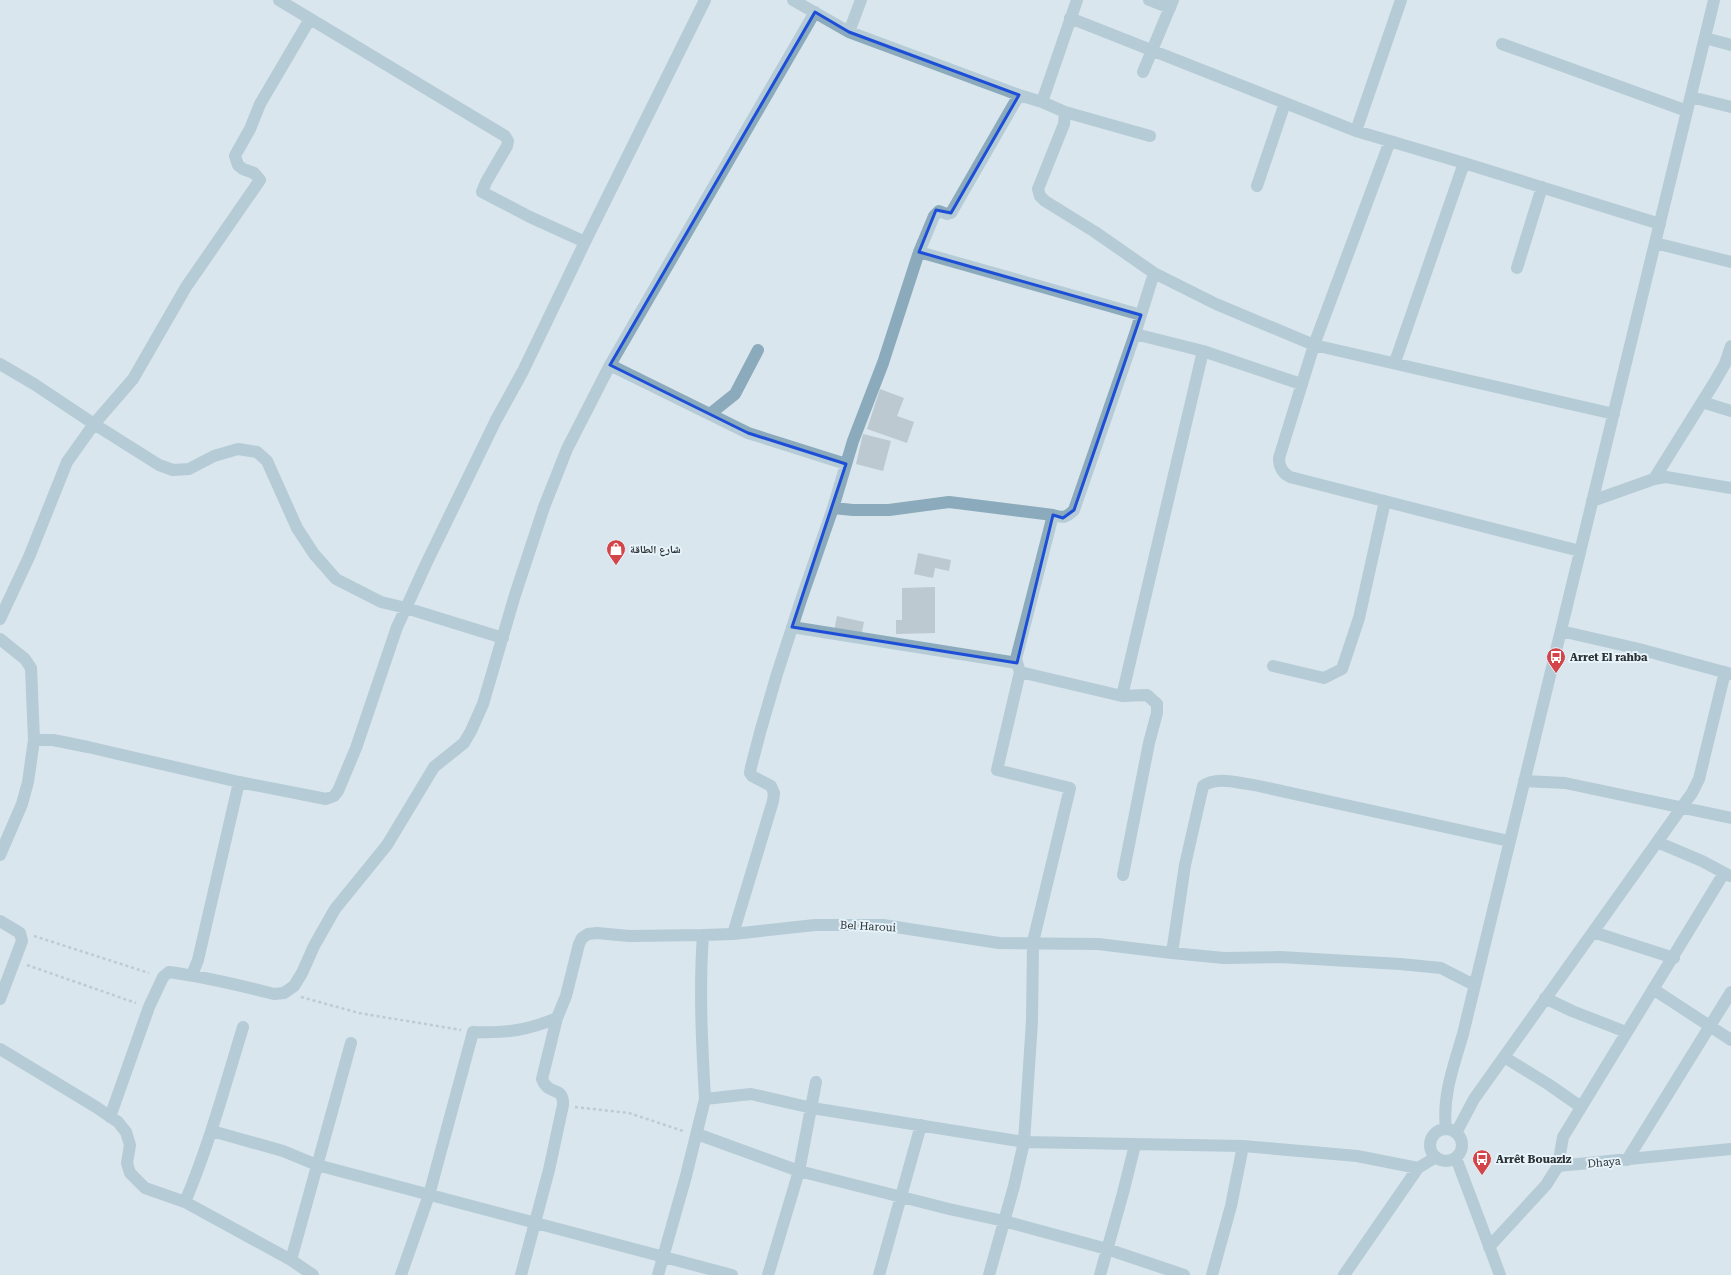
<svg xmlns="http://www.w3.org/2000/svg" width="1731" height="1275" font-family="'Roboto Serif','Noto Naskh Arabic',serif">
<rect width="100%" height="100%" fill="#d9e6ed"/>
<path fill="#bdc9d0" d="M880,389L904,398L897,416L914,422L907,443L867,429Z
M863,434L891,441L883,471L856,464Z
M918,553L951,560L949,571L935,568L933,578L914,574Z
M935,587V633L896,634V620H902V588Z
M837,616L864,622L861,637L834,631Z"/>
<g fill="none" stroke-linecap="round" stroke-linejoin="round">
<path stroke="#a0aab0" stroke-width="2.5" stroke-dasharray="3 3" stroke-linecap="butt" d="M34,936L149,973
M27,965L136,1003
M301,997L359,1013L461,1030
M575,1107L629,1113L683,1131"/>
<path stroke="#8baabb" stroke-width="12" d="M279,0L505,136L508,141L507,146L486,182L482,192L530,217L585,242
M793,0L849,32L1019,95L1042,102L1065,112L1064,124L1038,189L1040,196L1045,201L1095,232L1154,273L1216,304L1314,345L1614,414
M1149,0L1170,8
M1070,18L1356,131L1464,163L1660,224
M849,32L861,0
M1705,38L1731,45
M1502,44L1687,111
M1143,72L1173,0
M1691,97L1731,107
M1042,102L1077,0
M1065,112L1150,136
M1356,131L1401,0
M1390,141L1314,345L1279,458C1279,467 1282,473 1290,477L1580,551
M1257,186L1285,103
M1655,243L1731,262
M919,252L1141,315
M1517,268L1542,187
M1203,351L1301,384
M1395,362L1464,163
M0,364L34,384L94,424L159,465L173,470L189,469L214,456L238,449L257,452L267,461L297,528L314,554L336,579L381,602L406,608L503,638
M610,365L748,433L846,464
M1702,402L1731,411
M710,414L735,394L758,350
M1654,479L1714,383L1725,364L1731,346
M1592,501L1654,479L1666,477L1731,488
M833,508L853,510H889L949,502L1053,515
M0,619L29,557L67,462L94,424L133,379L186,287L260,180L254,173L243,169L238,165L235,156L237,152L250,129L260,104L310,19
M792,627L1017,663
M1561,631L1639,649L1731,674
M0,639L25,659L31,668L34,740L28,782L22,804L0,855
M1273,666L1324,678L1342,669L1359,618L1385,501
M1020,672L1016,659L1053,515C1063,518 1066,518 1074,510L1135,334L1154,273
M1122,696L1147,695L1157,704V713L1149,743L1123,875
M34,740H53L88,747L239,782L326,799L334,796L338,791L356,748L397,627L406,608L426,564L496,420L523,371L585,242L705,0
M1524,781L1565,783L1731,818
M1657,842L1702,861L1730,876
M0,921L20,933L22,941L0,999
M1593,932L1674,958
M733,934L773,801L774,793L771,786L752,776L750,773L751,767L761,729L777,674L801,600L833,508L853,441L883,363L919,252L934,216L939,211L947,214L951,213L1019,95
M703,935L733,934L815,925H883L999,943L1098,944L1172,953L1224,958L1280,957L1400,964L1441,968L1474,985
M1172,953L1185,865L1203,786C1217,776 1238,783 1254,785L1509,841
M192,975L198,960L239,782
M1653,989L1731,1040
M1545,998L1572,1011L1626,1032
M0,1049L96,1107L118,1122L126,1132L130,1145L127,1163L130,1173L145,1188L185,1202L291,1260L313,1275
M1504,1057L1548,1084L1581,1107
M110,1117L149,1007L163,977L169,972C205,977 239,985 274,994L284,993L294,986L302,973L314,946L335,909L387,845L434,767L464,743L471,731L483,704L515,595L544,507L567,449L610,365L815,12
M1446,1129C1442,1096 1454,1065 1463,1034L1714,0
M1430 1145a16 16 0 1 1 32 0a16 16 0 1 1-32 0Z
M212,1131L283,1151L317,1165L732,1275
M1456,1133L1474,1099L1692,793L1699,779L1725,672
M697,1134L799,1171L949,1209L1004,1221L1107,1249L1184,1275
M1456,1158L1500,1275
M1627,1160L1731,992
M1558,1166L1731,1149
M185,1202C209,1145 225,1086 243,1027
M1489,1247L1546,1185L1558,1166L1563,1137L1724,873
M291,1260L351,1043
M401,1275L429,1195L473,1032C506,1033 526,1031 557,1018L566,996L579,944L582,938L588,934L597,933L629,936L703,935C699,990 702,1045 705,1099
M521,1275L549,1170L563,1105C564,1085 549,1097 542,1079L557,1018
M658,1275L686,1176L705,1099L751,1094L812,1108L1024,1142L1243,1146L1357,1156L1418,1168
M768,1275L799,1171L816,1082
M879,1275L921,1125
M989,1275L1014,1186L1024,1142L1032,1021L1033,942L1070,788L997,770L1020,672L1122,696L1203,351L1135,334
M1100,1275L1123,1193L1135,1145
M1212,1275L1231,1206L1243,1146
M1344,1275L1418,1168L1436,1157"/>
</g>
<path d="M0 0H1731V1275H0ZM815,12L849,32L1019,95L951,213L936,210L919,252L1141,315L1074,510L1063,518L1053,515L1017,663L792,627L846,464L748,433L610,365Z" fill="#d9e6ed" fill-opacity=".55" fill-rule="evenodd"/>
<path fill="none" stroke="#1d4ed8" stroke-width="3" stroke-linejoin="round" d="M815,12L849,32L1019,95L951,213L936,210L919,252L1141,315L1074,510L1063,518L1053,515L1017,663L792,627L846,464L748,433L610,365Z"/>
<defs>
<symbol id="shop-pin" viewBox="-11 -11 22 30"><path d="M0 17L-7.5 6A9.5 9.5 0 1 1 7.5 6Z" fill="#d44549" stroke="#e6f3fa"/><path d="M-5-2.5h2.3a2.7 3.5 0 0 1 5.4 0H5L5.5 6h-11ZM-1.5-2.5h3a1.5 2.3 0 0 0-3 0Z" fill="#fff"/></symbol>
<symbol id="bus-pin" viewBox="-11 -11 22 30"><path d="M0 17L-7.5 6A9.5 9.5 0 1 1 7.5 6Z" fill="#d44549" stroke="#e6f3fa"/><path d="M-5-6H5V4H4V6H2V4H-2V6H-4V4H-5ZM-3.5-4V0h7V-4ZM-3.5 1.2v1.5H-2V1.2ZM2 1.2v1.5H3.5V1.2Z" fill="#fff"/></symbol>
</defs>
<g fill-rule="evenodd">
<use href="#shop-pin" x="605" y="538" width="22" height="30"/>
<use href="#bus-pin" x="1545" y="646" width="22" height="30"/>
<use href="#bus-pin" x="1471" y="1148" width="22" height="30"/>
</g>
<g text-anchor="middle" stroke-width="4" stroke-linejoin="round" paint-order="stroke">
<g font-size="11" font-weight="bold" fill="#2d3234" stroke="#e6f3fa" text-anchor="start">
<text x="630" y="553">شارع الطاقة</text>
<text x="1570" y="661">Arret El rahba</text>
<text x="1496" y="1163">Arrêt Bouaziz</text>
</g>
<g font-size="11" fill="#2d3234" stroke="#e6f3fa">
<text transform="translate(868 926) rotate(3)" y="4">Bel Haroui</text>
<text transform="translate(1604 1162) rotate(-5)" y="4">Dhaya</text>
</g>
</g>
</svg>
